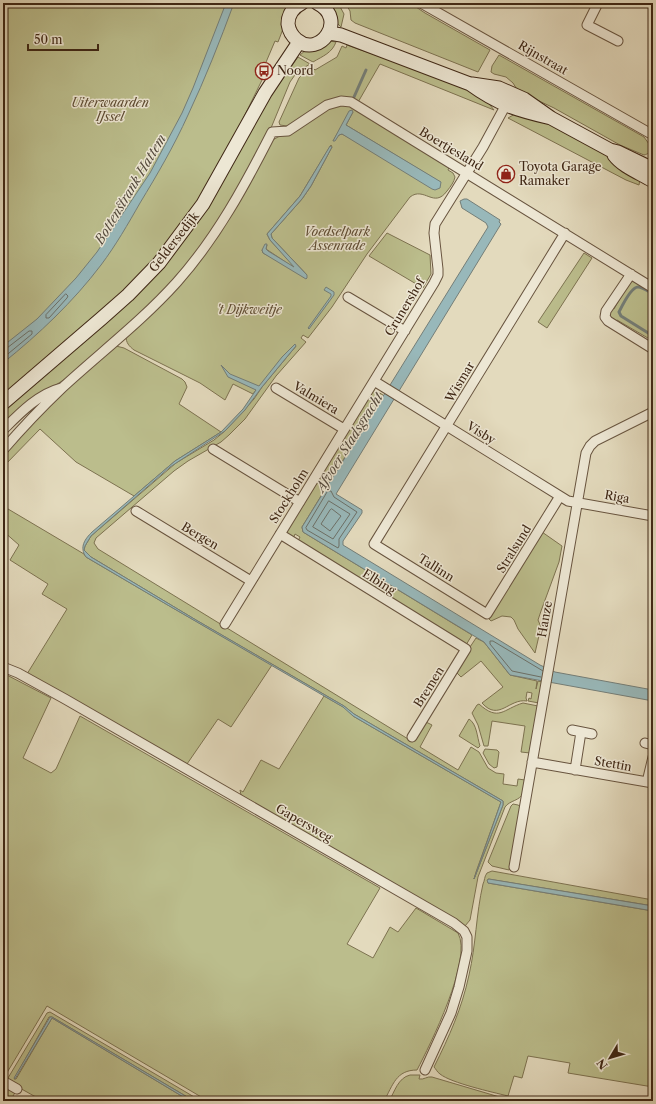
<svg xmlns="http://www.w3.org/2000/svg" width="656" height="1104" font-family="'Libre Caslon Text',serif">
<rect width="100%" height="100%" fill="#e3dabd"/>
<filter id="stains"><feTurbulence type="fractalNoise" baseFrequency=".005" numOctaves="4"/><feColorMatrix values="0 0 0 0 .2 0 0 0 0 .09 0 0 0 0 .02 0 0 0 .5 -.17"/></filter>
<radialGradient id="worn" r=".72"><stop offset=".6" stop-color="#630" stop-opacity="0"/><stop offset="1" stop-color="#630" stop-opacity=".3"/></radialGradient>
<path fill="#bbbd8c" stroke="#7d7250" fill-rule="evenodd" d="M3,3H293L278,42L275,41L261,74L264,76L228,149L207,186L171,241L134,282L3,397Z
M327,3H338L344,14L341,27L336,22Z
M345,3H410L425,13L490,50L478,72L355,23L351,20L350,11Z
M329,41L336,42C332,53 323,56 313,62L300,55L306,50Z
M347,45L474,90L490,105L494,110L380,64L357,104L344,99L290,125L287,126L280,125L279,122L299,78L303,74L314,69L315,70L337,57L342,46L346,48Z
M499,55L644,137L649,144L651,149C649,153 648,154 644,155L620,145L554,108L518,91L513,83L506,77L494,74L491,72L492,66Z
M298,57L310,64L297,72L290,82L271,128L245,178L201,248L157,299L68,377L42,394L3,426V411L170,258L187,237L201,218L218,190L267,101Z
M348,105L449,167L448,170L453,173L455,177C454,182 451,186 447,191C434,209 424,186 410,197L367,254L332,307L308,338L303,335L301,338L306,342L276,376L245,419L229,435L221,442L188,461L174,471L96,538L94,543L98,549L413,742L426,722L432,725L420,747L458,770L471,747L479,752L488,768L496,773L504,774L503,784L517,786L518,779L525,780C524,784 524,789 523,793C520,801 510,800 505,807L478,877L470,920L465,926L241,795L240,790L243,792L261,760L279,769L324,696L345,708L353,716L501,802L476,872L474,879L503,805V801L354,714L344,706L196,620L91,557L84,550L85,546L91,536L176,463L214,440L225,431L254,399L262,387L296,346L260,387L229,377L255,389L256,390L253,394L233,384L225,400L200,383L134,350C129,346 126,343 126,336L165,301L200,261L246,191L271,141L332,106ZM351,110L353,112L346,125L440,182L342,134L339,135L333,141ZM331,145L332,147L311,186L302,199L271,234L272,238L307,275L263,253L262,250L267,245L266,249L293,267H295L270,240L267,234L300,196Z
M515,114L536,117L608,155L640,179L639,185L626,180L508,118Z
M387,233L430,255L431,274L423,288L369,256Z
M584,253L592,258L547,328L538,322Z
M630,281H634L653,290V341L617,320L615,322C610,317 609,314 610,307L614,309Z
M116,346L124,348L182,379L185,382L187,387L179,404L221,432L175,461L134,496L76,462L40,429L3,467V454C37,415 76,380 116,346Z
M373,389L383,395L302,527L303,532L472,635L466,645L298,541L300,537L295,534L293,539L287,533V531Z
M3,506L84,554L86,557L166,604L272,665L231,727L218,719L187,764L27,674L67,609L42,594L48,584L10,560L19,545L3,531Z
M542,532L562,546L559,562L541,611L538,620L541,627L535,653L518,629L514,620L511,617L502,616L491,621L489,619Z
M476,638L484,642L510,675L537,681L536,689L538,681L542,682L539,703L528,701L529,698L531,699L532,693L527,692L526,698L527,701C509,698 499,722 482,703L503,687L481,661L461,677L456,672L471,648L470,647Z
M3,673L51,698L23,758L51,773L56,769L80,716L380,888L347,944L373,958L390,927L398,932L416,908L458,933C473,959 430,1045 417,1070C396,1070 393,1085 384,1101H208L47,1006L5,1076L3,1077Z
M523,703L538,706L530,753L521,752L525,726L492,721L488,746H484L478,725L472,713L477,705L479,704C499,722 503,709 523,703Z
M469,719C477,724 477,737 480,746L478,748L459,736Z
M485,749L497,750L499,752L497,767L494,768L489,764L483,753Z
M513,804L518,805L521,807L509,870L492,866L488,862L511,806Z
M492,871L653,900V906L488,879V883L653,911V1087L568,1073L570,1063L528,1056L522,1078L514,1076L508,1096C492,1092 451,1083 440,1074C437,1072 436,1069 434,1067C449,1037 462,1008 469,975C476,945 476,914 483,884C485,880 484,877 487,873Z
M50,1012L201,1101H194L52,1017H49L14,1079H16L52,1018L190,1101H43L9,1082L8,1078L47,1013Z
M410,1075H420L419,1079C424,1080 427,1076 432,1077L513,1101H389C395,1091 398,1078 410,1075Z
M3,1084L16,1091L10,1101H3Z"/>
<path fill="#98b8ba" stroke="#747e78" d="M226,3H234C220,41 205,79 188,115C174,146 157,175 140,203C128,224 116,245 101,265C73,302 39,334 3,363V346L37,319L76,278L97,252L150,173L182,113L193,88Z
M352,110L353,112L346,125L441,182L440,188L435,190L432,189L342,134L339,135L335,141H333L349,111Z
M330,146L332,147L311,186L302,199L271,234L272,238L307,275V278L306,279L263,253L262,250L265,244H267L266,249L268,251L294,267L270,240L267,234L300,196Z
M464,199H467L500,220L499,222L501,224L336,494L362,510V513L343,541V545L540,665L555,672L653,690V701L510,675L484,642L303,532L302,527L488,227L486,223L462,208L460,201Z
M326,287L334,292V295L309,329L308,328L331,296V294L324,290Z
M295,344L296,346L262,387L245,410L225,431L170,467L91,536L85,546L84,550L91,557L196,620L344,706L354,714L503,801V805L474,879L501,802L353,716L343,707L166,604L86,557C79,547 85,539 92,532L175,461L221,432L243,409L256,390L228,377L221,365L230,374L259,386L282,357Z
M489,879L653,906V911L488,883L487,880Z
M50,1017H52L194,1101H190L52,1018L15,1079L14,1078Z"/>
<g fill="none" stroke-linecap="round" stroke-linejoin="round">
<path stroke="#6c7068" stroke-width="1" d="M66,294L68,296L67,298L49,318H46V315Z
M3,349L7,348L29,331H32V334L3,358
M328,491H331L334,497L357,512L339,539V546L338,548L307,530L306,528Z
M329,501L350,514L333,539L313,527Z
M332,509L341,516L330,531L321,524L330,510Z
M541,677L512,671L490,644V641H493L543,671"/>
<path stroke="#747e78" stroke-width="3" d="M354,97L366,70
M653,294C649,292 643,287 638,287C631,287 622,306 619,312L621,316L653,336"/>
<defs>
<path id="minor" d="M421,3L653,135
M598,3L587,25L618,41
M631,274L606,311L605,317L608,321L653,349
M348,297L405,331
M374,381L568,501L653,516
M276,388L344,429
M3,430C19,414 38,394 61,388
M213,449L300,502
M3,450C22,428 41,408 62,388C100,353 142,321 177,282C217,237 245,185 272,132L288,131L327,105L341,101L351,102L653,288
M560,496L487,614L374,544L565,233
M136,511L251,581
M280,534L466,649L412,737
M225,624L434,283L438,275V269L434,233L435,224L483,147L508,101
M3,667L18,673L65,699L454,923L464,931L467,937V951L459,987L451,1013L425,1070
M572,730L592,734
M645,743L653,745
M532,762L653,783
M575,770L581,732
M647,782L653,757
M514,867L586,453L590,446L595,441L653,412
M3,1081L17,1089"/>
<path id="secondary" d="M302,3C294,7 288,14 288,24C289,31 292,36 297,40C319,59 349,19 317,3
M329,33L341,35L470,84C499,105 517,110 551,118
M472,84L499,88L524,99L551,118L610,150L618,152L653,169
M614,155C623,167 640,173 653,181
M3,403L102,318L128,295L159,263L203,204L265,93L299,42"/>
</defs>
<use href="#minor" stroke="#68543f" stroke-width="11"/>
<use href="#secondary" stroke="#3f2715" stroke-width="15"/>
<use href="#minor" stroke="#ede7d4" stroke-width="9"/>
<use href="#secondary" stroke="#ede7d4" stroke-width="13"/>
</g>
<defs>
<symbol id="bus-ring" viewBox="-11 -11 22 22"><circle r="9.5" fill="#ede7d4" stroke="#8f2418" stroke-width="1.5"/><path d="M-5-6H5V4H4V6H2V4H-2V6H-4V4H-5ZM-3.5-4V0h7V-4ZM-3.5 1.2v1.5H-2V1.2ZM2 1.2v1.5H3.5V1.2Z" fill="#8f2418"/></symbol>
<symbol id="shop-ring" viewBox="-11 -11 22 22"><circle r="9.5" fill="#ede7d4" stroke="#8f2418" stroke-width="1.5"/><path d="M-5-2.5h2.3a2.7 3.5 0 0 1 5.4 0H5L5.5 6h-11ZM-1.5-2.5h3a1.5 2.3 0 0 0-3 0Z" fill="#8f2418"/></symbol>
</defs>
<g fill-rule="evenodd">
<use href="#bus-ring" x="254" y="61" width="20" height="20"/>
<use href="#shop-ring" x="496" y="164" width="20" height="20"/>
</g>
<g text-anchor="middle" stroke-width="3" stroke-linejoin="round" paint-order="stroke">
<g font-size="12" fill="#3f2715" stroke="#ede7d4">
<text transform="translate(543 58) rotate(30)" y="4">Rijnstraat</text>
<text transform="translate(451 149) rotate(31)" y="4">Boertjesland</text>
<text transform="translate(174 242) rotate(-52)" y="4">Geldersedijk</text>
<text transform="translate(405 307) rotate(-59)" y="4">Crunershof</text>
<text transform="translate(460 382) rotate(-59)" y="4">Wismar</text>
<text transform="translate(316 398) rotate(31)" y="4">Valmiera</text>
<text transform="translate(481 433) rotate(32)" y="4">Visby</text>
<text transform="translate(289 496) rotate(-58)" y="4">Stockholm</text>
<text transform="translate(617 497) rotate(10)" y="4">Riga</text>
<text transform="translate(200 536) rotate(31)" y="4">Bergen</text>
<text transform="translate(514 549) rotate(-58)" y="4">Stralsund</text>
<text transform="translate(436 568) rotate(32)" y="4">Tallinn</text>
<text transform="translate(379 582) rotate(32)" y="4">Elbing</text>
<text transform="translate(545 619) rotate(-80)" y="4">Hanze</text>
<text transform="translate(429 687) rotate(-58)" y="4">Bremen</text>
<text transform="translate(613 764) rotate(10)" y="4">Stettin</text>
<text transform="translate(304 823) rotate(30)" y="4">Gapersweg</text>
</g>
<g font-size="12" fill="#3f2715" stroke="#ede7d4" text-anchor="start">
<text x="277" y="75">Noord</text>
<text x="519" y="171">Toyota Garage<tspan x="519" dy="14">Ramaker</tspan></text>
</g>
<g font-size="12" font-style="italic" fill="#5e4c33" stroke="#ede7d4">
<text x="110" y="107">Uiterwaarden<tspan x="110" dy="14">IJssel</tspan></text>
<text x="337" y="236">Voedselpark<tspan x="337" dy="14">Assenrade</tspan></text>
<text x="249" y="314">'t Dijkweitje</text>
</g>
<g font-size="13" font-style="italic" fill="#554b3e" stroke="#ede7d4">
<text transform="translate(130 189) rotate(-59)" y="5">Bottenstrank Hattem</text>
<text transform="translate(349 442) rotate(-58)" y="5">Afvoer Stadsgracht</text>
</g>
</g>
<rect width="656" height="1104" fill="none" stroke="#e3dabd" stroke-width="16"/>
<rect x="4" y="4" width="648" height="1096" fill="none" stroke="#3f2715" stroke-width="2"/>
<rect x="8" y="8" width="640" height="1088" fill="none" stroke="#3f2715"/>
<g transform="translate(610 1058) rotate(232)" stroke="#ede7d4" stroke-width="3" paint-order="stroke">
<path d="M0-3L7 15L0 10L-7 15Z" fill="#3f2715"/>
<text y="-6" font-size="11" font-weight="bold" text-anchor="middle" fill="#3f2715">N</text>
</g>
<path d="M28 44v6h70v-6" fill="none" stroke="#3f2715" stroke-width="2"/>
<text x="34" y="44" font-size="12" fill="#3f2715" stroke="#ede7d4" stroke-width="3" paint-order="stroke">50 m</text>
<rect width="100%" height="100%" filter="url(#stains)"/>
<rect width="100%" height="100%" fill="url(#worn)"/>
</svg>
